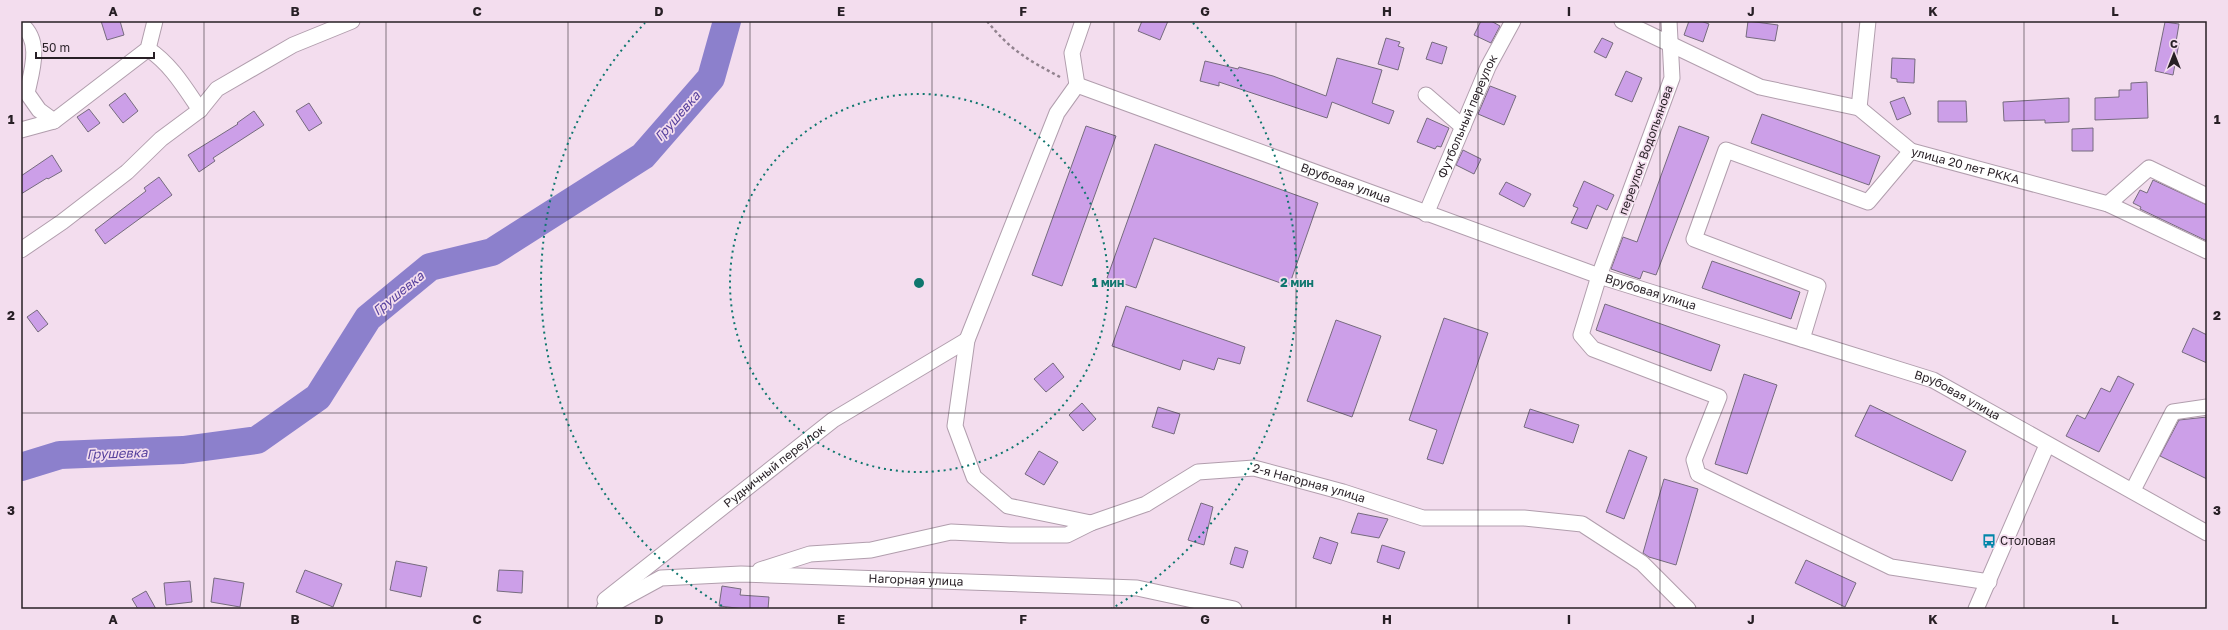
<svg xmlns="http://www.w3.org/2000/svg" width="2228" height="630" font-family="'Golos Text',sans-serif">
<rect width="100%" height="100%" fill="#f3ddee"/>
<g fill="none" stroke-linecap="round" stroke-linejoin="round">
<path stroke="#8c80cc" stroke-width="28" d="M21,467L60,455L183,450L257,440L318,397L368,318L430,267L492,252L643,156L711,78L727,21"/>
</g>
<path fill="#cc9fe8" stroke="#766b7e" d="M101,21H120L124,35L107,40Z
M1142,21H1168L1160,40L1138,31Z
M1481,21H1491L1500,26L1491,43L1474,35Z
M1689,21H1701L1709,24L1703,42L1684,35Z
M1748,21L1778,25L1775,41L1746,37Z
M2165,22L2179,24L2176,42L2179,43L2173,75L2155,71Z
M1386,38L1400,42L1398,46L1404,48L1398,70L1378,64Z
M1602,38L1613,43L1606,58L1594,52Z
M1432,42L1447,47L1442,64L1426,59Z
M1337,58L1382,70L1372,103L1394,111L1389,124L1332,102L1327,118L1219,82V86L1200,81L1205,61L1238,69L1239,67L1273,76L1326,96Z
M1892,58L1915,59L1914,83L1897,82V79L1891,78Z
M1626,71L1642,78L1632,102L1615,95Z
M2147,82L2148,118L2095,120V98L2119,97V90H2131V83Z
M1490,86L1516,96L1504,125L1478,114Z
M125,93L138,111L123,123L109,105Z
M1904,97L1911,114L1897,120L1890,102Z
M2069,98V122L2045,123V120L2004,121L2003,102Z
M1938,101H1966L1967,122H1938Z
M309,103L322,123L309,131L296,111Z
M89,109L100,123L88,132L77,117Z
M254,111L264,125L213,158L215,161L199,172L188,155L238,124L237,123Z
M1762,114L1880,156L1869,185L1751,143Z
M1427,118L1449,128L1441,147L1437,146L1435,149L1417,142Z
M1086,126L1116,136L1062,286L1032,275Z
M1679,126L1709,137L1656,275L1643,271L1640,279L1611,269L1623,237L1637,242Z
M2093,128V151H2072V129Z
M1155,144L1318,203L1289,286L1154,238L1136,288L1107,278Z
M1463,150L1481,159L1474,174L1456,165Z
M52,155L62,171L48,179L47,178L21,194V176Z
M159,177L172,195L105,244L95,230L146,191L144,188Z
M2153,180L2207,205V241L2140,209L2141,207L2133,203L2140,190L2147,193Z
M1584,181L1614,195L1607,210L1597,205L1587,229L1571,223L1578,208L1573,206Z
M1506,182L1531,194L1524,207L1499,194Z
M1712,261L1800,292L1791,319L1702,288Z
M1605,304L1720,345L1711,371L1596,330Z
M1126,306L1245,347L1240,364L1218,358L1214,370L1183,360L1180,370L1112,346Z
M37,310L48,324L38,332L27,317Z
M1444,318L1488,333L1443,464L1427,459L1437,430L1409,420Z
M1336,320L1381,336L1352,417L1307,401Z
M2193,328L2207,335V363L2182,352Z
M1053,363L1064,377L1046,392L1034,379Z
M1744,374L1777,385L1747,474L1715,464Z
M2118,376L2134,384L2099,452L2066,436L2077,415L2085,419L2101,388L2110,392Z
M1082,403L1096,419L1083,431L1069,415Z
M1870,405L1966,451L1952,481L1855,436Z
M1158,407L1180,414L1174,434L1152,427Z
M1530,409L1579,425L1573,443L1524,427Z
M2207,417V479L2160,456L2179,420Z
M1629,450L1647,457L1624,519L1606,512Z
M1039,451L1058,462L1044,485L1025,474Z
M1664,479L1698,489L1676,565L1649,557L1643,553Z
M1201,503L1213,507L1204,545L1188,540Z
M1358,513L1388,519L1379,538L1351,533Z
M1320,537L1338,543L1331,564L1313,558Z
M1382,545L1405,552L1399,569L1377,562Z
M1235,547L1248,551L1243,568L1230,564Z
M1806,560L1856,583L1845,607L1795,583Z
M396,561L427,567L421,597L390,590Z
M305,570L342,584L333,607L296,592Z
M499,570L523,571L522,593L497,591Z
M214,578L244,583L240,607L211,602Z
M190,581L192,602L166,605L164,583Z
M722,586L741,589L740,595L769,597L768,609H745L719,606Z
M146,591L156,609H138L132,599Z"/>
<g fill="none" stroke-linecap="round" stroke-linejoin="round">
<defs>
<g id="minor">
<path id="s1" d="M1083,21L1072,53L1077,85L1057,113L967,340L955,426L974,477L1008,506L1091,523L1146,504L1198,472L1254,468L1343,492L1423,518H1524L1582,524L1642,563L1688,609"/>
<path id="s2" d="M1622,21L1760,87L1859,108L1911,151L2108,204L2207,251"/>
<path d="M1669,21L1672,78L1599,276L1581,335L1593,349L1719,397L1694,460L1698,474L1891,567L1989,582"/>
<path d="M21,24C42,41 32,70 27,93L39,110L54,121"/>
<path d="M148,49C171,64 185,88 200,110"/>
<path id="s3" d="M1077,85L1599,276L1933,380L2207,533"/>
<path d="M1426,95L1463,127"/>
<path d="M1859,108L1868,21"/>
<path d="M21,130L54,121L148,49L155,21"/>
<path d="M2108,204L2149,168L2207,196"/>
<path id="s4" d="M1426,214L1488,67L1513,21"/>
<path d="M21,250L62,222L127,172L161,139L200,110L217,89L293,45L352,21"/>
<path d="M1802,339L1818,286L1694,239L1726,150L1868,202L1911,151"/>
<path d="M2133,490L2173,412L2207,407"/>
<path d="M760,570L810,554L871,550L951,532L1010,535H1067L1091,523"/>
<path id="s5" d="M605,600L833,420L967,340"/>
<path id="s6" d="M604,609L661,578L741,574L1137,588L1234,609"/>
<path d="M1976,609L2047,445"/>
</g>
</defs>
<use href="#minor" stroke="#b19ead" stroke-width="17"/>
<path stroke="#91828e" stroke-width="2.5" stroke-dasharray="3 3" stroke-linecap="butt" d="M987,21C1010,50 1028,60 1060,77"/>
<use href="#minor" stroke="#fff" stroke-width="15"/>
</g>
<path fill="none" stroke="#271f25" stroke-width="1" stroke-opacity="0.55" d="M204,21V609M386,21V609M568,21V609M750,21V609M932,21V609M1114,21V609M1296,21V609M1478,21V609M1660,21V609M1842,21V609M2024,21V609M21,217H2207M21,413H2207"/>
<g fill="none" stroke="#0f766e" stroke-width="2" stroke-dasharray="2 4">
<circle cx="919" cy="283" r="189"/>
<path d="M727 609A378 378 0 0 1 645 23M1193 23A378 378 0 0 1 1111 609"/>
</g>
<defs>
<symbol id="bus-bare" viewBox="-9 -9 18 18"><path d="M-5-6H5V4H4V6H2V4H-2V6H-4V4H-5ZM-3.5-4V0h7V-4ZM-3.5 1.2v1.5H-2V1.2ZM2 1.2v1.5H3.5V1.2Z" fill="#0286a9" stroke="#f3ddee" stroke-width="2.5" paint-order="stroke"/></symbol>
</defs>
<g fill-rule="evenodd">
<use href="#bus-bare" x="1979" y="531" width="20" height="20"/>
</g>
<g text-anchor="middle" stroke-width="3.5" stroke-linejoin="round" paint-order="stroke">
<g font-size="12" fill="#271f25" stroke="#f3ddee">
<text dy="4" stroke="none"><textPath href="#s4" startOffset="106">Футбольный переулок</textPath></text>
<text transform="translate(1646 150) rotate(-70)" y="4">переулок Водопьянова</text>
<text dy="4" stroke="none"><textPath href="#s2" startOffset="378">улица 20 лет РККА</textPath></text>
<text dy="4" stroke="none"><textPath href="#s3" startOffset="286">Врубовая улица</textPath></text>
<text dy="4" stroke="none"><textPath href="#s3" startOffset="610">Врубовая улица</textPath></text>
<text dy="4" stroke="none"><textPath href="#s3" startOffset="934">Врубовая улица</textPath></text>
<text dy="4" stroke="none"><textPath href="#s5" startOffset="216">Рудничный переулок</textPath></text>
<text dy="4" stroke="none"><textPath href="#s1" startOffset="848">2-я Нагорная улица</textPath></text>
<text dy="4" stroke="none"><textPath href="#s6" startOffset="320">Нагорная улица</textPath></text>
</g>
<g font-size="12" fill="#271f25" stroke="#f3ddee" text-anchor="start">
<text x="2000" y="545">Столовая</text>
</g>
<g font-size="13" font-style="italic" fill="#57429e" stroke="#f3ddee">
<text transform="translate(677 116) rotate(-49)" y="5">Грушевка</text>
<text transform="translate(398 293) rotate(-39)" y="5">Грушевка</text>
<text transform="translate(117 453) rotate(-2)" y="5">Грушевка</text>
</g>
</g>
<circle cx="919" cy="283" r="6" fill="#0f766e" stroke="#f3ddee" stroke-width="2"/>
<g font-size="12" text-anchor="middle" font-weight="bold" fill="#0f766e" stroke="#f3ddee" stroke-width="3.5" stroke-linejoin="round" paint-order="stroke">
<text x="1108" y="287">1 мин</text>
<text x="1297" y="287">2 мин</text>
</g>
<rect width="2228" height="630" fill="none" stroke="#f3ddee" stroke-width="44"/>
<g transform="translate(2174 54)" stroke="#f3ddee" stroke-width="3" paint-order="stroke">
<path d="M0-3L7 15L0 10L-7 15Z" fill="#271f25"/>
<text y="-6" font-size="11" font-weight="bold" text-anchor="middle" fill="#271f25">С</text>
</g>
<path d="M36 52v6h118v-6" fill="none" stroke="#271f25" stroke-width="2"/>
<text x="42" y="52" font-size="12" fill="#271f25" stroke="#f3ddee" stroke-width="3" paint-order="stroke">50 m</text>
<rect x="22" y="22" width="2184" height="586" fill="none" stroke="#271f25" stroke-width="1.5"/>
<g font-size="13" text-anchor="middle" font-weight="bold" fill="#271f25">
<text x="113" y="16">A</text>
<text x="295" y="16">B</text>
<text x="477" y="16">C</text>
<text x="659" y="16">D</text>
<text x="841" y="16">E</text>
<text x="1023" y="16">F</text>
<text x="1205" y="16">G</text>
<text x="1387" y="16">H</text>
<text x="1569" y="16">I</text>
<text x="1751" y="16">J</text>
<text x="1933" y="16">K</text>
<text x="2115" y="16">L</text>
<text x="11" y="124">1</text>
<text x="2217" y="124">1</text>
<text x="11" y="320">2</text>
<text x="2217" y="320">2</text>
<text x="11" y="515">3</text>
<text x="2217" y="515">3</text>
<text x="113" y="624">A</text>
<text x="295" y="624">B</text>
<text x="477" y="624">C</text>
<text x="659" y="624">D</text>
<text x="841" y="624">E</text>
<text x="1023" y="624">F</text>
<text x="1205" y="624">G</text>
<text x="1387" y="624">H</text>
<text x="1569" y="624">I</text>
<text x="1751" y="624">J</text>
<text x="1933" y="624">K</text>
<text x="2115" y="624">L</text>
</g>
</svg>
